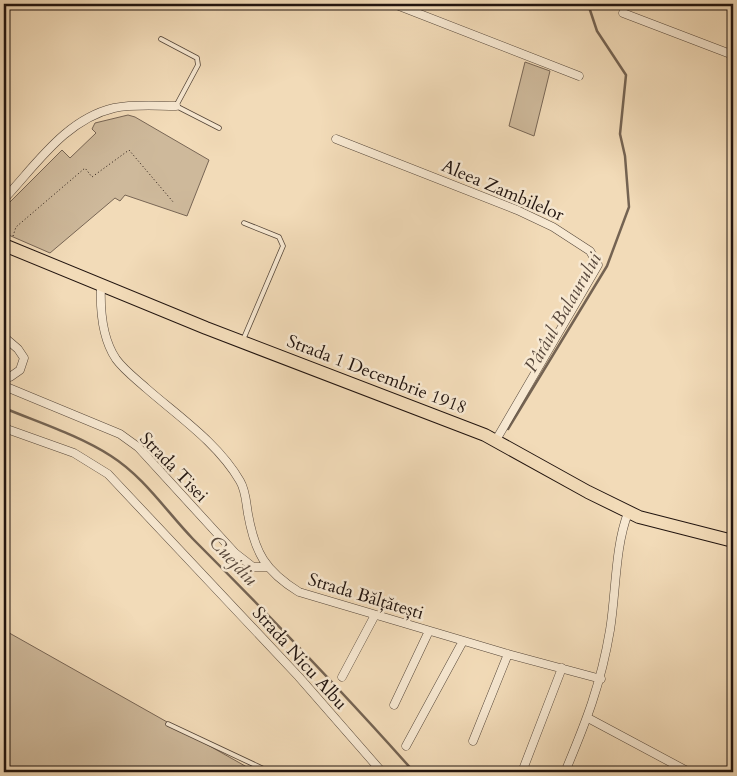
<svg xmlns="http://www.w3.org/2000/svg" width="737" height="776" font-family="Cardo,serif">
<rect width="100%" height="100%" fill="#f2dbb8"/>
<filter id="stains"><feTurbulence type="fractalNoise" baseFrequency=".004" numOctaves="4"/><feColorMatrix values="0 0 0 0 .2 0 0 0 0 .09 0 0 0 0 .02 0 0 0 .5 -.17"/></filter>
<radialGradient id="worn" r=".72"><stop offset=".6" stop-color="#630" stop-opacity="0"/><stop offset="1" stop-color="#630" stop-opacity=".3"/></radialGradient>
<path fill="#ceb99b" stroke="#786655" d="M525,62L550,71L534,136L509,126Z
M128,115L135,117L209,160L187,216L125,195L120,201L115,198L50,253L4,233V208L62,150L70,158L96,133L92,129L95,123Z
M4,630L254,771L4,772Z"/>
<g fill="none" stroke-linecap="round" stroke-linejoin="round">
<path stroke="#746352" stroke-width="2.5" d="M4,408C40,423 78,435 111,456C144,477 166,511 193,539C269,615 343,692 414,772
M508,429L607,266L629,207L625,156L620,134L626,75L597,31L588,4"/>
<defs>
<path id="lane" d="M161,39L197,58L198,65L176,106L219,128
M243,340L283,246L279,237L244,223
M168,724L270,772"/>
<path id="street" d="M394,4L579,76
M623,13L733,55
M336,139L517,210L553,227L590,251L598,265L496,440
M4,199C36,165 66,119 114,108C134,104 156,106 176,106
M101,286C100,310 102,338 116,359C124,370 136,379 146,388C178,416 218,443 240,481C246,491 246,503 248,514C255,553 265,571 299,592L508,654L601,679
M4,337L18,349L24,358L20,370L10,377L4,376
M4,386L120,434L138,447L235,553L253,567H267
M4,428L74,453L108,474L299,677L382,772
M342,677L375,615
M394,705L429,631
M588,718L689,772
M473,741L508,654
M406,746L463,641
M522,772L562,668
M565,772C586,722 601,684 610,630C616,593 615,546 628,513"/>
<path id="primary" d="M4,245L206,328L485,435L588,492L639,517L733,541"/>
</defs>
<use href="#lane" stroke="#554639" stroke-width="5.5"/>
<use href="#street" stroke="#554639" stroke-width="9"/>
<use href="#primary" stroke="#21140f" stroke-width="14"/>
<path stroke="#21140f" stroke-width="1" stroke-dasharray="1 2.5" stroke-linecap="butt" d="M13,236L16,227L85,168L92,177L129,150L174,203"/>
<use href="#lane" stroke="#f7e8d1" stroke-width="4"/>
<use href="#street" stroke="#f7e8d1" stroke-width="8"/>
<use href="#primary" stroke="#f2dbb8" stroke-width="12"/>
</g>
<g text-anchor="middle" stroke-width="5" stroke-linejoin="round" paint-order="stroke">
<g font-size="18" fill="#21140f" stroke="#f7e8d1">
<text transform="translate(503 190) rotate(23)" y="6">Aleea Zambilelor</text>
<text transform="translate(377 374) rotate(21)" y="6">Strada 1 Decembrie 1918</text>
<text transform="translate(174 467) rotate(46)" y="6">Strada Tisei</text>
<text transform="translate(366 596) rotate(17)" y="6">Strada Bălțătești</text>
<text transform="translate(300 658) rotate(48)" y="6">Strada Nicu Albu</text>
</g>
<g font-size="19" font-style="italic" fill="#58483c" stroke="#f7e8d1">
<text transform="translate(562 312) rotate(-60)" y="7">Pârâul Balaurului</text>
<text transform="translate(234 560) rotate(47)" y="7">Cuejdiu</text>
</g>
</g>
<rect width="737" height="776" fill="none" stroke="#f2dbb8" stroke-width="20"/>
<rect x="5" y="5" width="727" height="766" fill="none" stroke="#21140f" stroke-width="2.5"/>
<rect x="10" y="10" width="717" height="756" fill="none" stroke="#21140f"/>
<rect width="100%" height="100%" filter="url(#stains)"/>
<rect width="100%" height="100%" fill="url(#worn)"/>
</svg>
